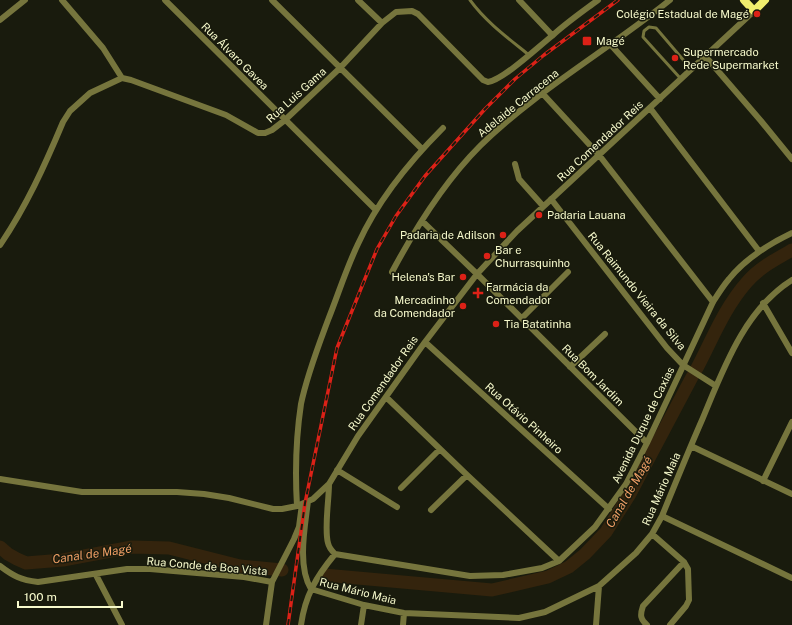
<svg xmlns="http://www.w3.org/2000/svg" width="792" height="625" font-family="'Public Sans',sans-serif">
<rect width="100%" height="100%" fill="#191b0d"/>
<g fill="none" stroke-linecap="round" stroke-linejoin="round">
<path stroke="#34240d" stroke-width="13" d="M696,370C712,340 724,308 747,282C759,268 776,259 792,250
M0,547L8,554L17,559L26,563L63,560L132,547L169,548L240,566L282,570
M324,575L492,590L548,577L569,567L585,554L606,532L630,494L692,377"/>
<path stroke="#76753d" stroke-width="3" d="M470,0C486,22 508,38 529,55
M681,79L643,37L644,31L649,27L656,28L691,69"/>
<path stroke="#76753d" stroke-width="6" d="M62,0L103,48L122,78
M165,0L376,210
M272,0L422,149
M358,0L382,23
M519,0L552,35
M0,20L25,0
M610,44L660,99
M706,57L761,121L792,159
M543,94L599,155L713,302
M650,108L759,251
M515,164L519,179L543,206
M551,199L667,348L683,365L716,386
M422,221L477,274L647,443
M0,245C26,207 45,165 63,122L70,111L90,93L122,78L131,80L226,115L258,133H265L272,130L285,120L340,68L382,23L396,12L412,11L418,14L483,80L488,82C503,80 538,47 552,36C566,23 582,12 598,0
M392,272C416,227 444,182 480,146C537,90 608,50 670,0
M763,303L792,353
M522,318L568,272
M425,342L609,509
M570,367L605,334
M386,397L467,475L559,561
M691,446L792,494
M337,470L397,507
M0,479L82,492H177L204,494L229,498L273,509H282L297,506L313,499L329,484L358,436L425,342L477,274L517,231L754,11
M763,481L792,422
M329,484C329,500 324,529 328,543C329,548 332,551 335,554L470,576L503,575L542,568L559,561L595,527L626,484L647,443L713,302C718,294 723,286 729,279C745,259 769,244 792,233
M401,488L440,449
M308,501C305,527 297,566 311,589
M297,506C295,472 296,437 301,404C307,375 318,347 328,320C338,295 346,269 358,244C378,200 409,162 443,128
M431,510L467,475
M662,516L792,578
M652,534L684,562L688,569L689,600L686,606L670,625
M0,566C13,576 21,580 38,582L127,569H150L244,577L272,582
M96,575L122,625
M311,589L364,605L404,613L519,618L545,612L599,586L636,553L652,534L662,516C675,484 688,452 702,420C723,370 744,310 792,280
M266,625L272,582L294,539L299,527L302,504
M301,625C305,596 316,577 335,554
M361,625L364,605
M403,625L404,613
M596,625L599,586
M647,625C640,619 640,615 643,606L684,562"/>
<path stroke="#f0ed6d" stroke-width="8" d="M744,0L754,11L765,0"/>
<defs>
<path id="rail" d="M288,625L305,503L337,348L377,249L396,216L425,176L485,109L515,79L544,55L618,0"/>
</defs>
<use href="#rail" stroke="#dc2117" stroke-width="3.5"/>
<use href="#rail" stroke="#191b0d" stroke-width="2" stroke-dasharray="6" stroke-linecap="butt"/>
</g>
<g fill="#dc2117" stroke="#191b0d" stroke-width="1.5">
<circle cx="757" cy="14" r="4"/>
<rect x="582" y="36" width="10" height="10" rx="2"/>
<circle cx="675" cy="58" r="4"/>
<circle cx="539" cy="215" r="4"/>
<circle cx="503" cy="235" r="4"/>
<circle cx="487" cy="256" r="4"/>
<circle cx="463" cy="277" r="4"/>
<path d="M476 287h4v4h4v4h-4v4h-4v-4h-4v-4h4z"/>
<circle cx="463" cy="306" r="4"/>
<circle cx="496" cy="324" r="4"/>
</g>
<g text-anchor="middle" stroke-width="3" stroke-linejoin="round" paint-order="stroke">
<g font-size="11" fill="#f7facc" stroke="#191b0d" text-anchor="start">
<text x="749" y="18" text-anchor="end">Colégio Estadual de Magé</text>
<text x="596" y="45">Magé</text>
<text x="683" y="56">Supermercado<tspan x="683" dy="13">Rede Supermarket</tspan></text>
<text x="547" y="219">Padaria Lauana</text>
<text x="495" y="239" text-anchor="end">Padaria de Adilson</text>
<text x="495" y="254">Bar e<tspan x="495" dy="13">Churrasquinho</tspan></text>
<text x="455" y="281" text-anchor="end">Helena's Bar</text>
<text x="486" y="291">Farmácia da<tspan x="486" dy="13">Comendador</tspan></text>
<text x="455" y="304" text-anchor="end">Mercadinho<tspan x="455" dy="13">da Comendador</tspan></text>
<text x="504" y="328">Tia Batatinha</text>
</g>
<g font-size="11" fill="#f7facc" stroke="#191b0d">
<text transform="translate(235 56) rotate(45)" y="4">Rua Álvaro Gavea</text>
<text transform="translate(296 95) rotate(-42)" y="4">Rua Luis Gama</text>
<text transform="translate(518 103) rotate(-39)" y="4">Adelaide Carracena</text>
<text transform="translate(600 141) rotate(-43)" y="4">Rua Comendador Reis</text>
<text transform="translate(637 291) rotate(51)" y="4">Rua Raimundo Vieira da Silva</text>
<text transform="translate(593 375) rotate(45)" y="4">Rua Bom Jardim</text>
<text transform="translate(383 383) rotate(-55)" y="4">Rua Comendador Reis</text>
<text transform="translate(524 418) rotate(42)" y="4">Rua Otávio Pinheiro</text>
<text transform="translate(643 425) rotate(-64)" y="4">Avenida Duque de Caxias</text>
<text transform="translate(661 489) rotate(-66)" y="4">Rua Mário Maia</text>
<text transform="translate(207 566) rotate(5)" y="4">Rua Conde de Boa Vista</text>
<text transform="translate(358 591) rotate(14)" y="4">Rua Mário Maia</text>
</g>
<g font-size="12" font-style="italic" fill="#ef9e65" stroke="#191b0d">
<text transform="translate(629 492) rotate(-60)" y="4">Canal de Magé</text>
<text transform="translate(92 554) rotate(-8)" y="4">Canal de Magé</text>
</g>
</g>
<path d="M18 601v6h104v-6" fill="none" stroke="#f7facc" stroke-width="2"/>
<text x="24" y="601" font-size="12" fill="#f7facc" stroke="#191b0d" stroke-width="3" paint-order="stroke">100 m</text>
</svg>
